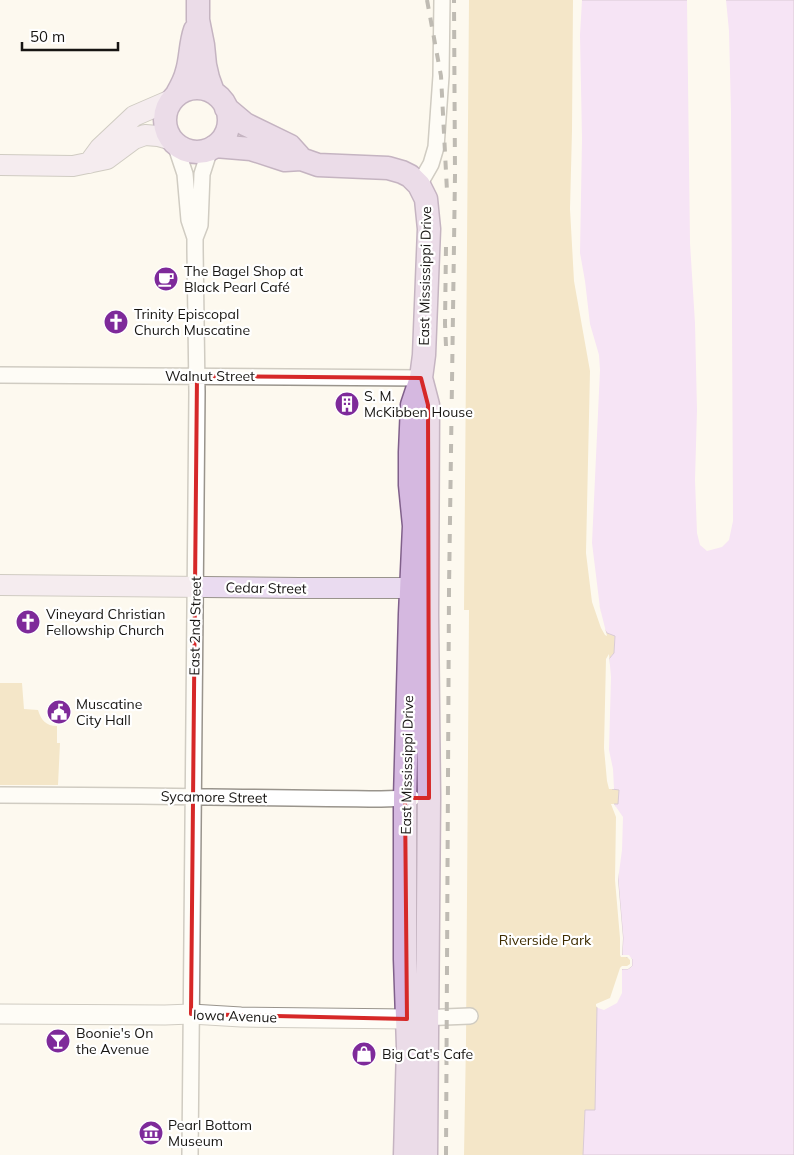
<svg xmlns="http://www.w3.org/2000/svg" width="794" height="1155" font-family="Mulish,sans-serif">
<rect width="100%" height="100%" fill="#fdf9ef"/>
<path fill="#e8cf9a" d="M469,0H575L592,371L609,634L615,635L614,653L611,656L622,739L685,810L596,1070L595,1110H585L615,1155H464L466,1041L469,610H464Z
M0,683H22L24,709L38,710C41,720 46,726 57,726V743H60L58,785H0Z"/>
<path fill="#eec9fc" stroke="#ae93b6" d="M575,0H794V1155H583L585,1110H595L597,1007L613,1000L622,969H628L632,966V959L622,955L623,938L618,880L619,816L614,804H618L619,790L612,789L607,748L609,659L614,653L615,636L607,633L603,627L588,552L592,371L576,281Z"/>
<path fill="#fdf9ef" d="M573,0H582L580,35L582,139L580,253L585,281L590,324L599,355L600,370L592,543L600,608L607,636L605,635L601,628L592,602L586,553L590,371L574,281L570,209L572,131Z
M687,0H726L729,31L731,112L733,521L729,540L722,547L707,551L700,545L697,533L695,480L697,410L695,323L690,243Z
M609,654L611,677L609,750L613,769L614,789H609L607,781L604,748L606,659Z
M611,804H614L623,817L622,850L618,880L623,938L622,955H629L632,959V966L628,969H622V993L617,1003L604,1010L598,1008L596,1006V1004L610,998L620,968L622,966H627L630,964V960L627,957H621L620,955V938L615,880L616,817Z"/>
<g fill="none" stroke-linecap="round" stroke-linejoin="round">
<defs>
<path id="minor" d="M175,144L185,174L189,220L195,238V249L197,392L190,1155
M419,185L431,164L436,147L441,76L442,0
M195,238L200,225L202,174L210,149
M0,375L421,378
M0,795C127,795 254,798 381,799L412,798
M419,1018L470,1016"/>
<path id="tertiary" d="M0,1014L165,1015L191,1014L241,1017L407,1019"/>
<path id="secondary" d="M89,163L100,148L134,116L171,100
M0,165L73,166L107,159L134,139L145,135L158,136L172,140
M0,585L299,588H411"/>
<path id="primary" d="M198,0V20L203,45L205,65L208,78L213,92
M165 120a32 32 0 1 1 64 0a32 32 0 1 1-64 0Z
M177,94C181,87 185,80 187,71C191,58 190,44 195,30
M226,108L245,124L290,146L299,156
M215,146L251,149L285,160L301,159L318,165L388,168L402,172L410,176L419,185L426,199L429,229L424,355L421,378L412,405L410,452V485L414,526L410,614L405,798V959L408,1047L405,1155
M421,378L428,405L427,615L429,798L426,1155"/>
</defs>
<use href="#minor" stroke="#99948c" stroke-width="18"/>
<use href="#tertiary" stroke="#99948c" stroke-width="21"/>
<use href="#secondary" stroke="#99948c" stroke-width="22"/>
<use href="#primary" stroke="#80608b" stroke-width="25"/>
<use href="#minor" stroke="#fff" stroke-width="15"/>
<use href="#tertiary" stroke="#fff" stroke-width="19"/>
<use href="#secondary" stroke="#eadbf0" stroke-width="20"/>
<use href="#primary" stroke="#d5b8e0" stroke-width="22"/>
<path stroke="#73706a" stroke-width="4" stroke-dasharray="9 9" stroke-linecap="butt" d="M427,0L441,76L447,191
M446,346L445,324L446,246
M446,1155L449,589L455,175L454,0"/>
</g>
<path d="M0 0H794V1155H0ZM197,376L421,378L428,405L429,798H405L407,1019L191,1014Z" fill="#fdf9ef" fill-opacity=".55" fill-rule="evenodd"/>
<path fill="none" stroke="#d62828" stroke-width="4" stroke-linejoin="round" d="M197,376L421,378L428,405L429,798H405L407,1019L191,1014Z"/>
<defs>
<symbol id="cafe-disc" viewBox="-11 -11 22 22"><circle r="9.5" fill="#7e2a9a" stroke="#fff"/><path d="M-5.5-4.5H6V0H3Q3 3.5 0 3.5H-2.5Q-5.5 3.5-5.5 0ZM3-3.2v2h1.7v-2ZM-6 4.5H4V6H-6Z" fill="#fff"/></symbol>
<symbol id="church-disc" viewBox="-11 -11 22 22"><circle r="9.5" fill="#7e2a9a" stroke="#fff"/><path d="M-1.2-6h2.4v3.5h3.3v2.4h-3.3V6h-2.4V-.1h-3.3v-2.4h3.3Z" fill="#fff"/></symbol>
<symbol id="building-disc" viewBox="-11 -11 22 22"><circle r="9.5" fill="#7e2a9a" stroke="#fff"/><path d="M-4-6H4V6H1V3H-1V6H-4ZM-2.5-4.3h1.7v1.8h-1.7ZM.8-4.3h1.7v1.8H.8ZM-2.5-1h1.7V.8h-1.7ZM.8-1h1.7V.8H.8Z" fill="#fff"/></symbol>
<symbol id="civic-disc" viewBox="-11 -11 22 22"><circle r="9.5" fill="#7e2a9a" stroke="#fff"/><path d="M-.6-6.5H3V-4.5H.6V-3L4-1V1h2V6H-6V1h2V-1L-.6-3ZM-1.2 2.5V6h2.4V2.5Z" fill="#fff"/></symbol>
<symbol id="bar-disc" viewBox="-11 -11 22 22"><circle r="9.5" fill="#7e2a9a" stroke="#fff"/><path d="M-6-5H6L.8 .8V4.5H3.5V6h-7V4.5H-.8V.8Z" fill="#fff"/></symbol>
<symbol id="shop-disc" viewBox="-11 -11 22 22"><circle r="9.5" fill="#7e2a9a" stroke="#fff"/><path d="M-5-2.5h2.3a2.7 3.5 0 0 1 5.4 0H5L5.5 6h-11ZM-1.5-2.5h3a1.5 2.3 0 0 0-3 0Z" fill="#fff"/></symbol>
<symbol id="museum-disc" viewBox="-11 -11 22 22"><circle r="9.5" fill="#7e2a9a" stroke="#fff"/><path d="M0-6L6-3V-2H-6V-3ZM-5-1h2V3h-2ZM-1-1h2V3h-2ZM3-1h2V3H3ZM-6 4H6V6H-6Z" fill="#fff"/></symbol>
</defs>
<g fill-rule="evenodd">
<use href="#cafe-disc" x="152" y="265" width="28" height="28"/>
<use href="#church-disc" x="102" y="308" width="28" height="28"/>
<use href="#building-disc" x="333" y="390" width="28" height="28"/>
<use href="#church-disc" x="14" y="608" width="28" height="28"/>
<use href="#civic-disc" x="45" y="698" width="28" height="28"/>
<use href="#bar-disc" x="44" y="1027" width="28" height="28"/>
<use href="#shop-disc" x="350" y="1040" width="28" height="28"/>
<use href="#museum-disc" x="137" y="1119" width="28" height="28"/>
</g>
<g text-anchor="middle" stroke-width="4.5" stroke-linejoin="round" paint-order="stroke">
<g font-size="14" fill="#171512" stroke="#fff" text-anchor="start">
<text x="184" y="276">The Bagel Shop at<tspan x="184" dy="16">Black Pearl Café</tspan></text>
<text x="134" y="319">Trinity Episcopal<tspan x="134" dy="16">Church Muscatine</tspan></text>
<text x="364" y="401">S. M.<tspan x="364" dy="16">McKibben House</tspan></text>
<text x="46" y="619">Vineyard Christian<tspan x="46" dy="16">Fellowship Church</tspan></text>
<text x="76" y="709">Muscatine<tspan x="76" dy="16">City Hall</tspan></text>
<text x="76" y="1038">Boonie's On<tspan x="76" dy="16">the Avenue</tspan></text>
<text x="382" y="1059">Big Cat's Cafe</text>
<text x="168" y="1130">Pearl Bottom<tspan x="168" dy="16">Museum</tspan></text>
</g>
<g font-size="14" fill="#171512" stroke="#fff">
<text transform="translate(425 276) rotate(-89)" y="5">East Mississippi Drive</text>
<text x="210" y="381">Walnut Street</text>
<text transform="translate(266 588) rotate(1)" y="5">Cedar Street</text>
<text transform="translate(195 626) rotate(-89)" y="5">East 2nd Street</text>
<text transform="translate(407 765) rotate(-89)" y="5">East Mississippi Drive</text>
<text transform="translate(214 797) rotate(1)" y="5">Sycamore Street</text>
<text transform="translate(235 1016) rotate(2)" y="5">Iowa Avenue</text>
</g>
<g font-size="14" fill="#3e2c00" stroke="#fff">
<text x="545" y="945">Riverside Park</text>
</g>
</g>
<path d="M22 42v8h96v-8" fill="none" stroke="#171512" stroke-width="2.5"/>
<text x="30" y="42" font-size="15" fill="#171512" stroke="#ffffff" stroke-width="4" paint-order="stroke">50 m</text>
</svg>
